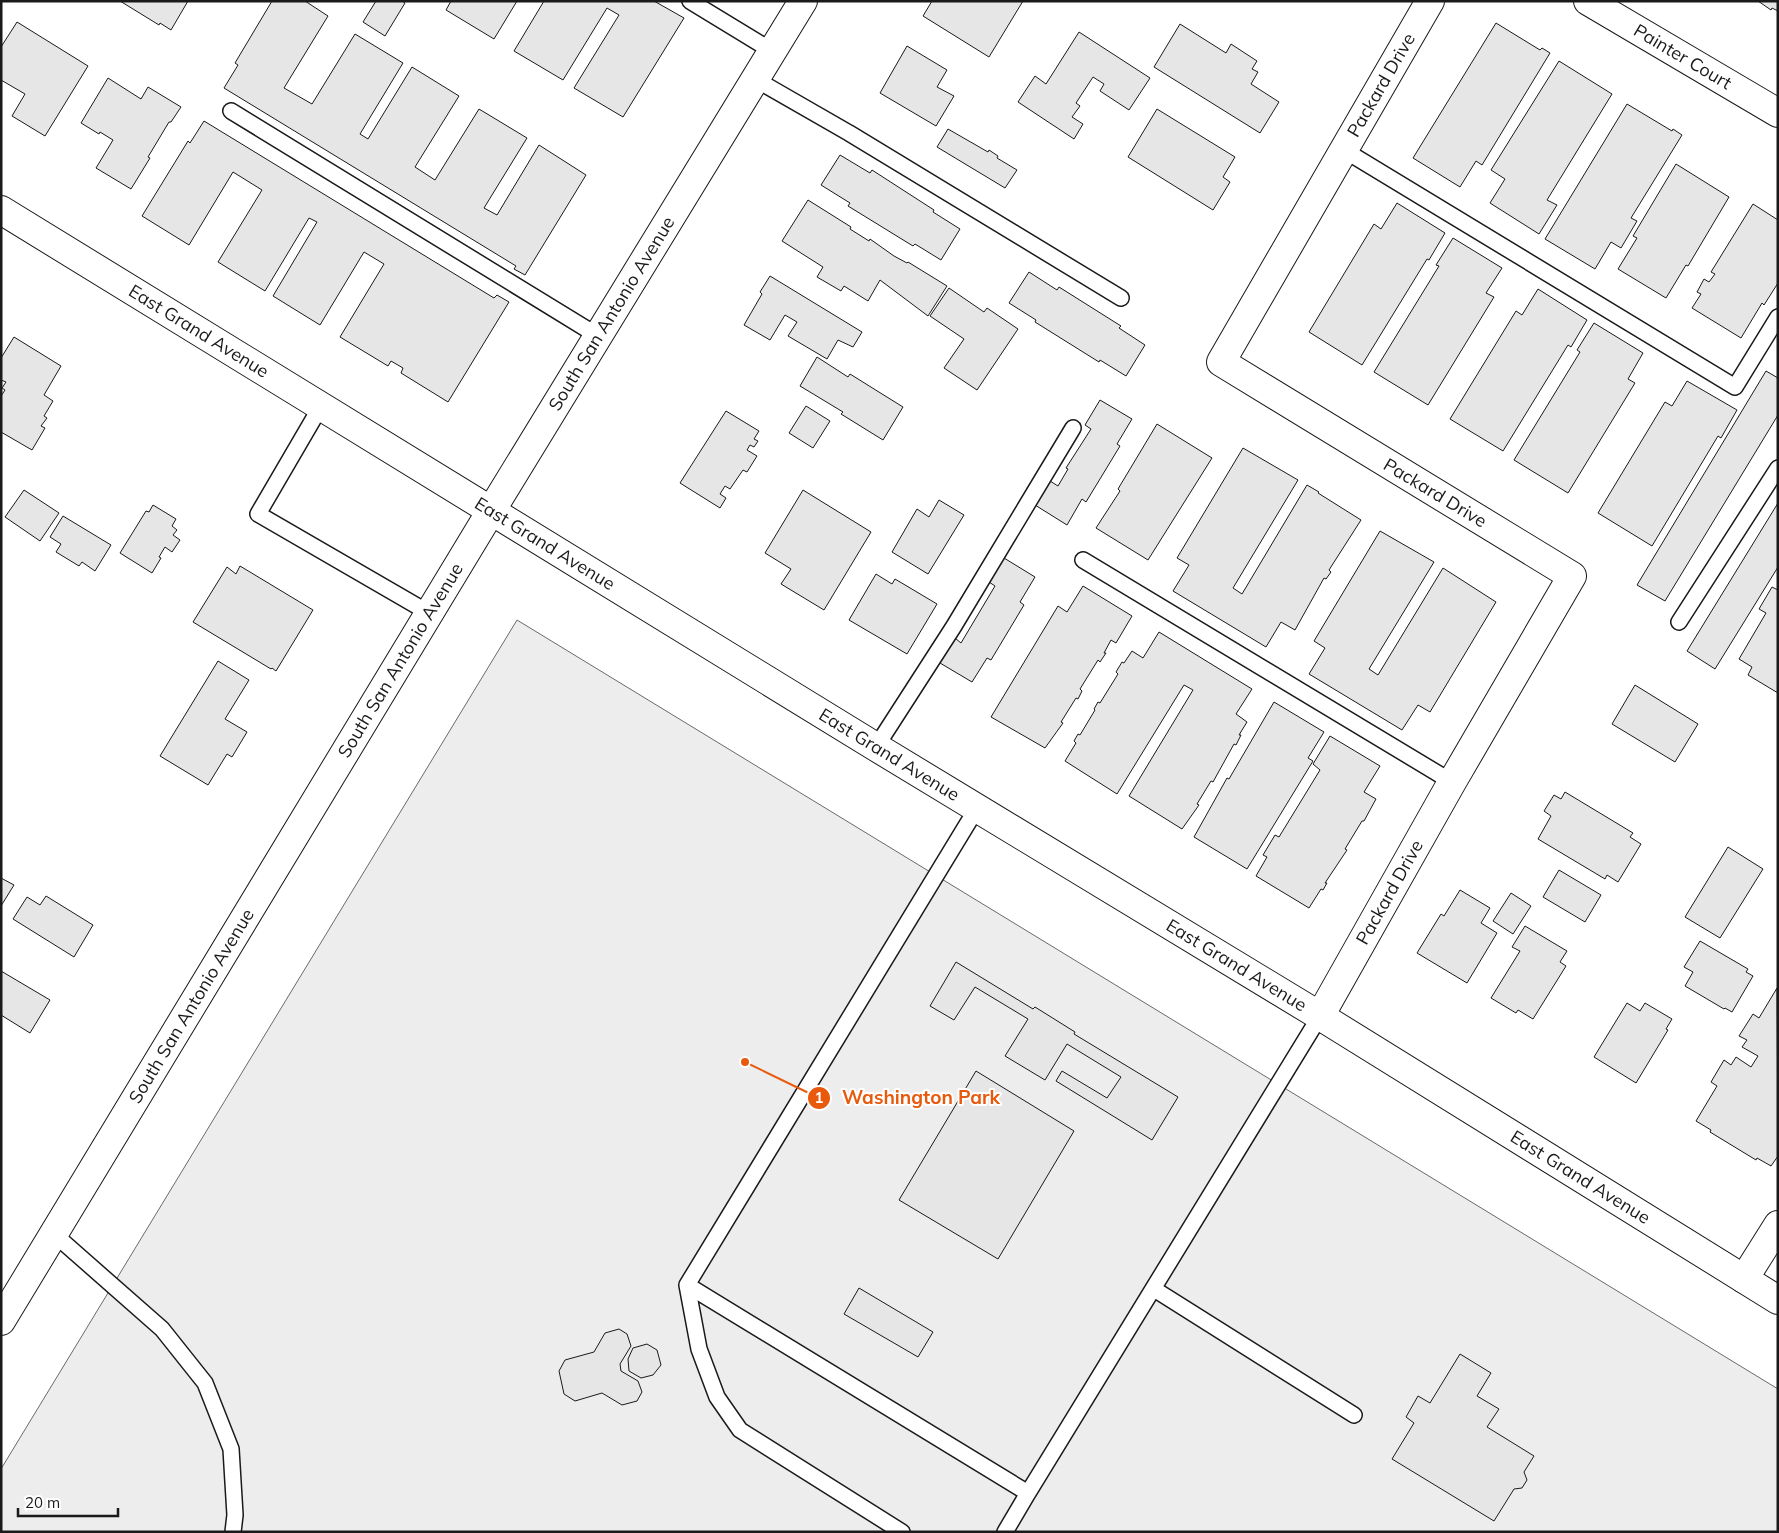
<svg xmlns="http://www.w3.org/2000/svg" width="1779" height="1533" font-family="Mulish,sans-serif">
<rect width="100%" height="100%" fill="#fff"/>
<path fill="#ededed" stroke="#6a6a6a" d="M517,620L1778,1389V1532H1V1469Z"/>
<path fill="#e6e6e6" stroke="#1a1a1a" d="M120,1H188L171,30L160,23L159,25Z
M272,1H305L328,16L284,88L312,104L355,34L403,63L360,134L368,139L412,67L459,96L415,167L435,180L479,109L527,138L484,208L497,215L539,145L586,175L525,275L514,269L516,266L224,88L238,65L235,63Z
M376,1H402L405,3L385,36L363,22Z
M451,1H517L494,39L446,10Z
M544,1H654L684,18L623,117L574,88L619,15L607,8L563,80L514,51Z
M932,1H1023L989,57L923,16Z
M1758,1H1778V11L1772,8L1771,10Z
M17,22L88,66L45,136L12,116L25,94L1,80V47Z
M1496,23L1540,50L1542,48L1550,53L1482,165L1476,161L1460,187L1413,158Z
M1180,24L1226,53L1231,44L1257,61L1252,69L1258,72L1251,84L1279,102L1260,133L1154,67Z
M1079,32L1150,78L1129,110L1100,91L1104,84L1093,77L1076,103L1080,106L1072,117L1083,124L1074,139L1018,102L1035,76L1046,84Z
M907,46L947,70L937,87L954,96L936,126L880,93Z
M1559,61L1612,94L1547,200L1557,205L1539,234L1490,203L1505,179L1491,170Z
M108,78L141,99L148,87L181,107L171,122H169L148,157L150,158L131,189L96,168L113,140L100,132L99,134L81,123Z
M1627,104L1672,131L1673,129L1682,135L1631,218L1637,221L1621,248L1611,242L1595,269L1545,239Z
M1157,109L1235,157L1223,177L1230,182L1213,210L1128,157Z
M204,121L494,298L497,295L509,302L448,402L401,373L403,368L391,361L388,366L340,337L384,264L364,252L320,325L273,296L317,222L309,218L265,291L218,262L262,190L233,172L189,245L142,216L188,141L190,143Z
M948,129L988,152L989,150L998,156L997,158L1017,170L1005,188L937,147Z
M840,155L870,173L872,170L934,210L933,212L960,229L941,260L915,244L913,246L848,206L850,203L821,185Z
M1676,164L1729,197L1688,266L1686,265L1666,298L1618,269L1637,238L1633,236Z
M808,200L851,227L850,229L869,241L870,239L894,256L907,263L908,262L947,286L928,316L880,280L868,301L844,286L841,291L817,277L823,267L782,241Z
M1397,203L1445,233L1429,260L1427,259L1362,365L1309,332L1374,224L1381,229Z
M1753,204L1778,220V283L1764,305L1762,303L1741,338L1692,308L1701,294L1697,292L1704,279L1709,282L1715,274L1711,272Z
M1453,238L1502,268L1486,293L1494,297L1428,405L1374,372L1439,266L1436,265Z
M1029,272L1057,290L1059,287L1121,326L1119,328L1145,345L1126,376L1100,360L1099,362L1035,322L1036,320L1009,303Z
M770,276L862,332L853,347L838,340L827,359L788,336L797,322L785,315L770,340L744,325L762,294L760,292Z
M949,288L984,312L987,308L1018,329L977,390L944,368L964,339L930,316Z
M1538,289L1587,320L1571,347L1568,345L1503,451L1450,419L1516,311L1522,315Z
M1594,323L1643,353L1628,379L1635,383L1568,493L1514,460L1580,352L1577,350Z
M14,337L61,366L44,395L53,401L44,416L47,418L41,426L45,428L32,450L1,432V396L5,390L2,388L6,382L1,380V358Z
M817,357L848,377L850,374L903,407L883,440L841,414L843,412L800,386Z
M1766,371L1778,378V415L1665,601L1637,585Z
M1687,381L1737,410L1721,438L1718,436L1652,546L1598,513L1665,402L1672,406Z
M1100,400L1132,419L1117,444L1120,446L1086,502L1082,499L1067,525L1035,505L1050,481L1058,486L1068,469L1066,468L1091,429L1085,425Z
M806,406L830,421L813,448L789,433Z
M726,411L759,431L754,439L758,441L754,447L750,445L747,450L757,456L747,472L743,470L730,489L725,486L720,494L726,498L720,508L680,483Z
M1157,424L1212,458L1148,560L1096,528L1120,491L1118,489Z
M1243,448L1298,480L1233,588L1242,594L1307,485L1319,492L1318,493L1361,520L1329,570L1331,572L1326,579L1324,578L1295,630L1281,622L1266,647L1173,591L1189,565L1177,558Z
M24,490L59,513L40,541L5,517Z
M803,490L871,532L824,610L781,584L791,569L765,553Z
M939,500L964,515L928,574L892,552L917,509L929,517Z
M1778,503V567L1715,669L1687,651Z
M153,505L176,519L172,526L177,530L173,535L180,540L172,552L165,547L159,557L161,558L152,573L120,553L146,511L149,512Z
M63,516L111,545L95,571L82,562L79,566L56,552L61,544L50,537Z
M1380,531L1434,562L1369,669L1378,675L1443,568L1496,602L1430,712L1418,705L1402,730L1309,674L1325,648L1314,641Z
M1004,558L1035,577L1020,602L1024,605L991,660L987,658L972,682L940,663L955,638L961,643L995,586L989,582Z
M240,566L313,610L276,671L272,668L271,669L193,622L227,567L236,574Z
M876,574L892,584L895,579L937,604L907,654L849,620Z
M1083,586L1132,616L1116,643L1111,640L1104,653H1106L1100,662L1098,660L1080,689L1082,691L1078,699L1076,698L1061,722L1063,723L1045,748L991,717L1058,606L1067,612Z
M1772,587L1778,590V693L1748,675L1752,667L1739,659L1766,613L1759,609Z
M1159,632L1252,689L1236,714L1247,722L1239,735H1241L1236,745L1234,744L1213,782L1211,781L1197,804L1199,805L1182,829L1129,796L1193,690L1184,685L1117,794L1065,761L1076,743L1074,741L1078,734L1080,735L1095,710L1094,709L1098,702L1100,703L1118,674L1116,672L1122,662L1124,663L1132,651L1143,658Z
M218,661L249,680L225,719L247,732L232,757L227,754L208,785L160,756Z
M1635,685L1698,724L1675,762L1612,724Z
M1274,702L1324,732L1308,758L1313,761L1247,869L1194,837L1227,778L1229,779Z
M1330,736L1380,766L1364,792L1376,799L1364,821H1362L1345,849L1347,850L1325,883H1327L1323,890L1321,889L1309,908L1256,876L1267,857L1263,855L1275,835L1279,837L1320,770L1313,764Z
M1565,792L1633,833L1630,837L1641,844L1618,882L1607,875L1605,879L1538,839L1551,816L1544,811L1554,795L1561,799Z
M1728,847L1763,869L1720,938L1685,917Z
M1559,870L1601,895L1585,922L1543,897Z
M1,878L14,885L1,906Z
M1460,890L1490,908L1481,923L1497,933L1467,983L1417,953L1441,914L1444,916Z
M1511,893L1531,906L1513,934L1493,921Z
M46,896L93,925L74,957L13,919L27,897L40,905Z
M1525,926L1567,951L1560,962L1566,966L1533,1019L1518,1010L1516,1013L1491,998L1520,951L1512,947Z
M1700,941L1748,969L1746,972L1753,976L1732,1012L1725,1008L1724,1009L1685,986L1693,972L1684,967Z
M956,962L1033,1009L1035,1007L1075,1032L1074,1034L1178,1097L1152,1140L1056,1081L1062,1071L1107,1098L1121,1077L1067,1044L1045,1080L1005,1056L1028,1019L975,987L954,1020L930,1006Z
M1,971L50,1000L30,1033L1,1015Z
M1777,988L1778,1156L1771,1166L1757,1158L1756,1160L1710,1132L1711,1130L1696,1121L1717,1086L1711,1082L1724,1060L1731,1065L1736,1057L1751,1067L1758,1056L1742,1047L1747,1040L1739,1036L1753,1014L1759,1018Z
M1627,1003L1640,1011L1645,1003L1672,1019L1666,1029L1668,1030L1636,1083L1594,1057Z
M976,1071L1074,1131L998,1259L899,1200Z
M859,1288L933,1332L918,1357L844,1314Z
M619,1329L627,1334L631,1346L620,1364L621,1371L638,1381L642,1392L637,1401L622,1405L602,1393L575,1401L564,1394L559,1371L565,1360L594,1352L605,1333Z
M647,1344L657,1350L661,1365L653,1375L641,1378L629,1371L628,1359L633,1348Z
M1460,1354L1491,1373L1477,1396L1499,1409L1487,1427L1534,1456L1524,1472L1527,1480L1522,1488L1514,1489L1494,1521L1392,1459L1414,1423L1406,1417L1418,1396L1430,1403Z"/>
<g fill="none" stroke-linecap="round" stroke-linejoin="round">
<defs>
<path id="lane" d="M690,1L772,51
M755,79L849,133L1121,298
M231,111L598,336
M1344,150L1735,387L1778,317
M321,406L258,514L429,613
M1083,560L1452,782
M1679,622L1778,468
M876,747L954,626L1073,428
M977,808L687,1285L1028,1493L1320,1016
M54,1234L162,1329L205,1383L231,1449L235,1515L233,1532
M687,1285L699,1349L717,1397L740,1430L902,1532
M1154,1289L1354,1415
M1005,1532L1028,1493"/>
<g id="street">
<path id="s1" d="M1588,1L1778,113"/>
<path id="s2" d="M1320,1016L1452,782L1572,576L1221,362L1430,1"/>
<path d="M1744,1279L1778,1225"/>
</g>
<g id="secondary">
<path id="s3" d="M1,210L876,747L1320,1016L1778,1300"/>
<path id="s4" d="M1,1321L491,511L803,1"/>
</g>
</defs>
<use href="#lane" stroke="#1a1a1a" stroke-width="18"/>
<use href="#street" stroke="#1a1a1a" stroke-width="30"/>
<use href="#secondary" stroke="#1a1a1a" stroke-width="30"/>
<use href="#lane" stroke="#fff" stroke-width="15"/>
<use href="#street" stroke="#fff" stroke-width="28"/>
<use href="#secondary" stroke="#fff" stroke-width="28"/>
</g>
<g text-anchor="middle" stroke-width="4" stroke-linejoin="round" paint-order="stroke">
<g font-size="18" fill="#1a1a1a" stroke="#fff">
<text dy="6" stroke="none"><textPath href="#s1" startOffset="110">Painter Court</textPath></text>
<text dy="6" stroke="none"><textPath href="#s2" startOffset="1238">Packard Drive</textPath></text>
<text dy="6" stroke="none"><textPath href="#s4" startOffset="1178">South San Antonio Avenue</textPath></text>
<text dy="6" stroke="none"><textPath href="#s3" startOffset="232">East Grand Avenue</textPath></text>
<text transform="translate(1435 493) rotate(31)" y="6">Packard Drive</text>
<text dy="6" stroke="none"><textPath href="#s3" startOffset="638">East Grand Avenue</textPath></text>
<text dy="6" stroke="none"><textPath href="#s4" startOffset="772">South San Antonio Avenue</textPath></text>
<text dy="6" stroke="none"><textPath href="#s3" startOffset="1042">East Grand Avenue</textPath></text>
<text dy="6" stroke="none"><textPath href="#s2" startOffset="142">Packard Drive</textPath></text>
<text dy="6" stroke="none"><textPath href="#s3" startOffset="1448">East Grand Avenue</textPath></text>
<text dy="6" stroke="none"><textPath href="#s4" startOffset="368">South San Antonio Avenue</textPath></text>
<text dy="6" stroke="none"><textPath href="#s3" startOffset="1852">East Grand Avenue</textPath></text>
</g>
</g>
<path fill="none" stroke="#e8590c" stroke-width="2" d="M745 1062L819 1098"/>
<g fill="#e8590c" stroke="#fff" stroke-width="2">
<circle cx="745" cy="1062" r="5"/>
<circle cx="819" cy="1098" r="12"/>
</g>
<g font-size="15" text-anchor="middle" font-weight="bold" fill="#fff">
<text x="819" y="1103">1</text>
</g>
<g font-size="19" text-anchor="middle" font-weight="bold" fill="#e8590c" stroke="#fff" stroke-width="4" stroke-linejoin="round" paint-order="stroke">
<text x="921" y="1104">Washington Park</text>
</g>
<rect width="1779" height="1533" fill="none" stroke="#1a1a1a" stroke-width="5"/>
<path d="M18 1508v8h100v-8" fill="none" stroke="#1a1a1a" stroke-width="2.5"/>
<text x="25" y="1508" font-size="15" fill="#1a1a1a" stroke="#ffffff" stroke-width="4" paint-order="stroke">20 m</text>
</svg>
